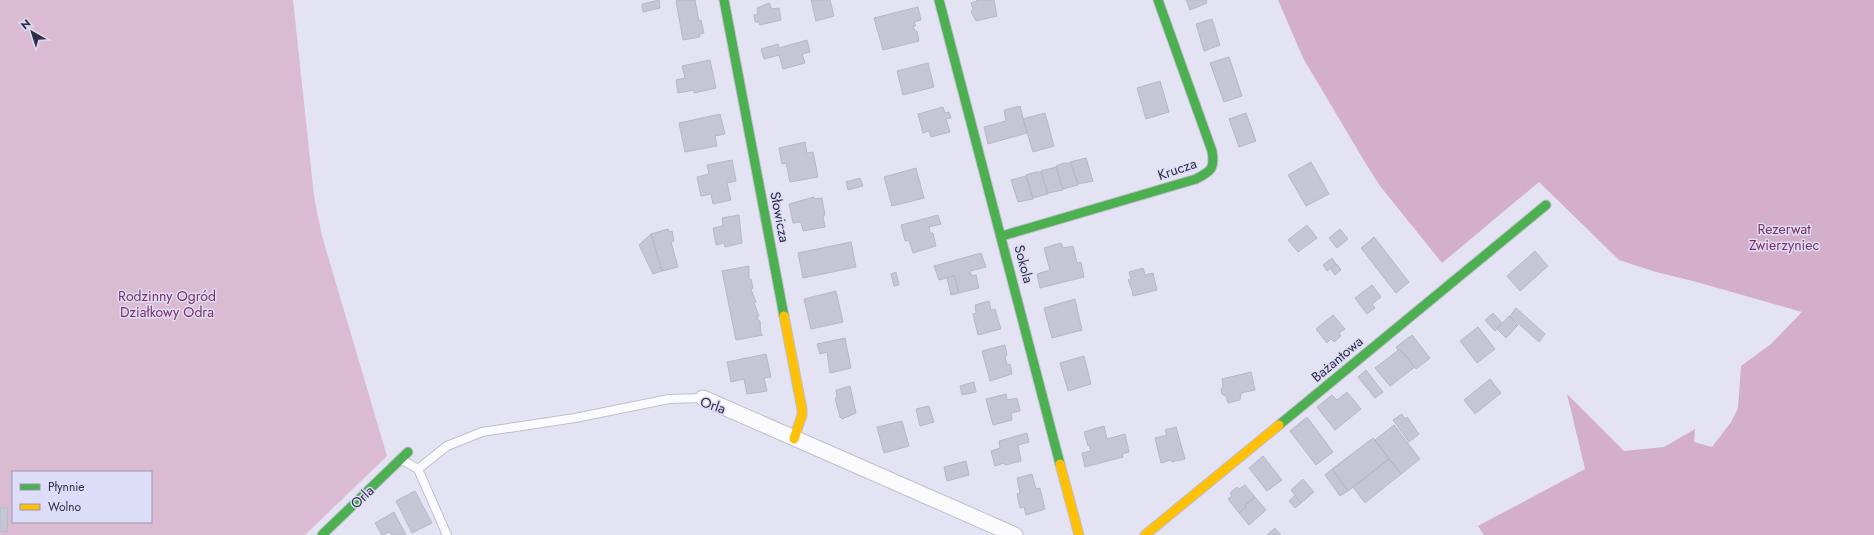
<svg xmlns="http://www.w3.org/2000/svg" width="1874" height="535" font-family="Jost,sans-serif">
<rect width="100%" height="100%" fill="#e4e3f3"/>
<path fill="#dbbbd2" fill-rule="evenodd" d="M0,0H293L314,196L322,236L387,456L305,535H0ZM13,472H151V522H13Z"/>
<path fill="#d4afc9" d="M1278,0H1874V535H1484L1478,526L1585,469L1567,394L1624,451L1664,447L1695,429L1694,442L1712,447L1731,422L1738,408L1741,366L1771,344L1802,312L1693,281L1656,272L1619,260L1539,182L1442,263L1380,186L1366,164L1303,58Z"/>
<path fill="#c4c6d6" stroke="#b6b8c7" d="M659,0L660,8L643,12L642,4Z
M683,0H695L699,21L701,20L704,33L699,34L700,37L683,40L676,1Z
M811,0H830L834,16L816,21Z
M976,0H994L997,16L976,21L971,12L973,9L971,3L977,1Z
M1186,0H1206L1207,3L1190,10Z
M769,3L772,9L779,8L781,20L760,25L759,22H755L754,15L758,14L757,8Z
M918,7L921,20L914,22L916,26H913L915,31H917L919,41L883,50L874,18Z
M1212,19L1220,45L1204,51L1196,24Z
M807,40L810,52L802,54L805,63L783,69L779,55L764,59L761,49L778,44L779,48Z
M1229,57L1242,96L1224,102L1210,63Z
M710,60L716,88L694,93V90L678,93L676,80L685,78L682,66Z
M928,63L934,87L903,95L897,71Z
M1160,81L1169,112L1146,119L1137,88Z
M1020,106L1027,133L988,144L984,127L1006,121L1004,110Z
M943,107L945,113L949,112L951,118L946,119L950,132L931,137L929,131L923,133L918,114Z
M1045,113L1054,146L1033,152L1023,119Z
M1246,113L1256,141L1239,147L1229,119Z
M720,114L725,134L715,136L717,146L685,152L679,123Z
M805,142L807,153L813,152L818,177L790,182L786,163L782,164L779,148Z
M1086,158L1093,181L1078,184L1070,162Z
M732,160L736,181L727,183L731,200L713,204L711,194L701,196L697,177L709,174L707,165Z
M1311,162L1329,194L1306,206L1288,175Z
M1064,163H1071L1078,185L1063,189L1056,166Z
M1056,167L1063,190L1048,193L1041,171Z
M916,168L924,198L892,206L884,177Z
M1035,172H1041L1048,194L1033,198L1026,175Z
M1026,176L1033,199L1018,202L1011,180Z
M860,178L863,186L848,190L846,182Z
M814,197V199L822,198L825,215L823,216L825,227L803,231L801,222L793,223L789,204Z
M739,215L742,243L725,247L724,243L716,245L713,228L723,226L722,218Z
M938,215L941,224L929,227L930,233H933L936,246L913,253L909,240L905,241L901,225Z
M1307,225L1317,238L1298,252L1288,240Z
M668,229L669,232L672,231L674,241L671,242L678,267L662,271L651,234Z
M1340,229L1348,239L1337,248L1329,238Z
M651,234L662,271L653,274L639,245Z
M1374,237L1409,282L1396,293L1361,248Z
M851,242L856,267L803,278L798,253Z
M1061,243L1063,248L1073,246L1077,263L1081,262L1084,277L1040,288L1037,274L1050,270L1044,248Z
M1535,251L1548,266L1520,291L1507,276Z
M981,253L986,267L970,271L972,276L976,275L979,288L959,293L954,276L939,280L934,266Z
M1332,258L1336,264L1327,271L1323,265Z
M1337,264L1341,270L1335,275L1331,269Z
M749,266V279H751L753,288L751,289L756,302L754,303L759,316H757L758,320L760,321L761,334L763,335L736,340L722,271Z
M1143,268L1145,275L1153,273L1157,290L1133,296L1132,290L1128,280L1131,279L1129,272Z
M896,272L899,285L894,286L891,274Z
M954,276L959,293L951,295L947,278Z
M1372,285L1381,297L1372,304L1375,308L1367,314L1355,298Z
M836,291L843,322L811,329L804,299Z
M1075,299L1082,330L1052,338L1044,308Z
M989,301L991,310L995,309L1001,329L978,335L973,314L976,313L975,305Z
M1516,308L1545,334L1539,342L1510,316Z
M1493,313L1502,323L1495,331L1485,320Z
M1333,315L1345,329L1339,333L1341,336L1334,342L1331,339L1327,343L1316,329Z
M1509,316L1518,325L1506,338L1497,329Z
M1478,327L1495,349L1477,363L1460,341Z
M1412,335L1430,358L1416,369L1400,349L1398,350L1396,347Z
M845,338L851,368L830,373L827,352L820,354L817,344Z
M1005,345L1007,355L1005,356L1007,365L1010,364L1012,374L990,381L982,351Z
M1400,349L1415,367L1390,386L1375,368Z
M766,354L771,377L764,378L767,391L747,394L744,379L731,382L727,362Z
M1084,356L1091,384L1068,391L1060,363Z
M1366,370L1383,392L1375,398L1358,377Z
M1251,372L1255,390L1241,393L1240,400L1228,403L1226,396L1222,394L1221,390L1223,386L1222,379Z
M1490,379L1501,393L1475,414L1464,400Z
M974,382L976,392L962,395L960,386Z
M850,386L856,413L842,419L840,417L835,398L837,397L836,390Z
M1347,392L1361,409L1335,430L1317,407L1332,395L1337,400Z
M1006,394L1007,400L1017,398L1020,411L1011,413L1012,420L993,425L986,399Z
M929,406L934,422L920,426L916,409Z
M1402,414L1405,419L1407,417L1419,434L1409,442L1393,420Z
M1307,417L1333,452L1316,465L1290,431Z
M902,421L909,446L884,453L877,427Z
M1394,425L1420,459L1401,474L1375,440Z
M1104,426L1107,439L1125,434L1129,452L1122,454L1123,457L1085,467L1082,453L1091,451L1089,445L1088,446L1084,432Z
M1176,427L1185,459L1172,462L1171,460L1161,463L1155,438L1167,435L1165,430Z
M1027,433L1029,442L1018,445L1021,461L1005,465L1004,463L995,466L991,451L1000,448L999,441Z
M1373,438L1389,459L1348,491L1332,469Z
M1263,456L1282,480L1267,491L1249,468Z
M1389,459L1401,474L1365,503L1353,487Z
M966,461L969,475L947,481L944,467Z
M1332,469L1348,491L1340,496L1325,475Z
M1032,474L1036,489L1040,488L1045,509L1026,515L1024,507L1020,508L1017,494L1020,493L1017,478Z
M1303,479L1314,492L1301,503L1291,490Z
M1245,485L1255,497L1245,505L1246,507L1239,513L1228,499L1232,496L1230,493L1237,487L1239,489Z
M415,491L432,523L412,533L396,501Z
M1295,495L1301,503L1295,508L1289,501Z
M1255,497L1266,510L1249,525L1239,513L1246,507L1245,505Z
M0,508H8L7,532L0,531Z
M394,512L406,535H392L390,532L382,535L375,523Z
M1275,528L1281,535H1267Z"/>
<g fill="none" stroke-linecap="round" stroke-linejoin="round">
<defs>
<path id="lane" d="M402,460L418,469L447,446L482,432L575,418L669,399L703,398
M418,469L447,535"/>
<path id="street" d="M703,398L1015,535"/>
<path id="fast" d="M724,0L784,316
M939,0L1060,464
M1002,236L1196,179C1211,171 1215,169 1212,151L1158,0
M1279,425L1546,205
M322,535L408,452"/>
<path id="slow" d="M784,316L802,409V415L794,439
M1060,464L1079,535
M1145,535L1279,425"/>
</defs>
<use href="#lane" stroke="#c0bfcf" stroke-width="10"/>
<use href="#street" stroke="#c0bfcf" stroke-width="17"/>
<use href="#fast" stroke="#c0bfcf" stroke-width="11"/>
<use href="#slow" stroke="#c0bfcf" stroke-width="11"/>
<use href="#lane" stroke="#fbfbfd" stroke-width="8"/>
<use href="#street" stroke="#fbfbfd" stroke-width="15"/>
<use href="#fast" stroke="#4caf50" stroke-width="9"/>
<use href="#slow" stroke="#ffc107" stroke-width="9"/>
</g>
<g text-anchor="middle" stroke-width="3" stroke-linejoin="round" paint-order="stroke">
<g font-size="14" fill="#2f2e40" stroke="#deddf9">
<text transform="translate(1177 169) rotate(-19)" y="5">Krucza</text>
<text transform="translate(780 217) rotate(79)" y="5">Słowicza</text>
<text transform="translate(1024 264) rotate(75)" y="5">Sokola</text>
<text transform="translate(1337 359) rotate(-40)" y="5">Bażantowa</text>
<text transform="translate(713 405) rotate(18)" y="5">Orla</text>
<text transform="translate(362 497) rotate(-44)" y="5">Orla</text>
</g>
<g font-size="14" fill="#7f305e" stroke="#deddf9">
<text x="1784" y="234">Rezerwat<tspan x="1784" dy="16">Zwierzyniec</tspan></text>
<text x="167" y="301">Rodzinny Ogród<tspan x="167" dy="16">Działkowy Odra</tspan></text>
</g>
</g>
<rect x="12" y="471" width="140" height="52" fill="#deddf9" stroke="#9897af"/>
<rect x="20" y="484" width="20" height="6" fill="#4caf50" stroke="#9897af"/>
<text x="48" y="491" font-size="12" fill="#2f2e40">Płynnie</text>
<rect x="20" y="504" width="20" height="6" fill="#ffc107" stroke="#9897af"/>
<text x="48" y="511" font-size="12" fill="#2f2e40">Wolno</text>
<g transform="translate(32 32) rotate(321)" stroke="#deddf9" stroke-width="3" paint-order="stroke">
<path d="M0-3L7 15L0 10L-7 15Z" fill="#2f2e40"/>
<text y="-6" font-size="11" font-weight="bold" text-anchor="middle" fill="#2f2e40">N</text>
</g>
</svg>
